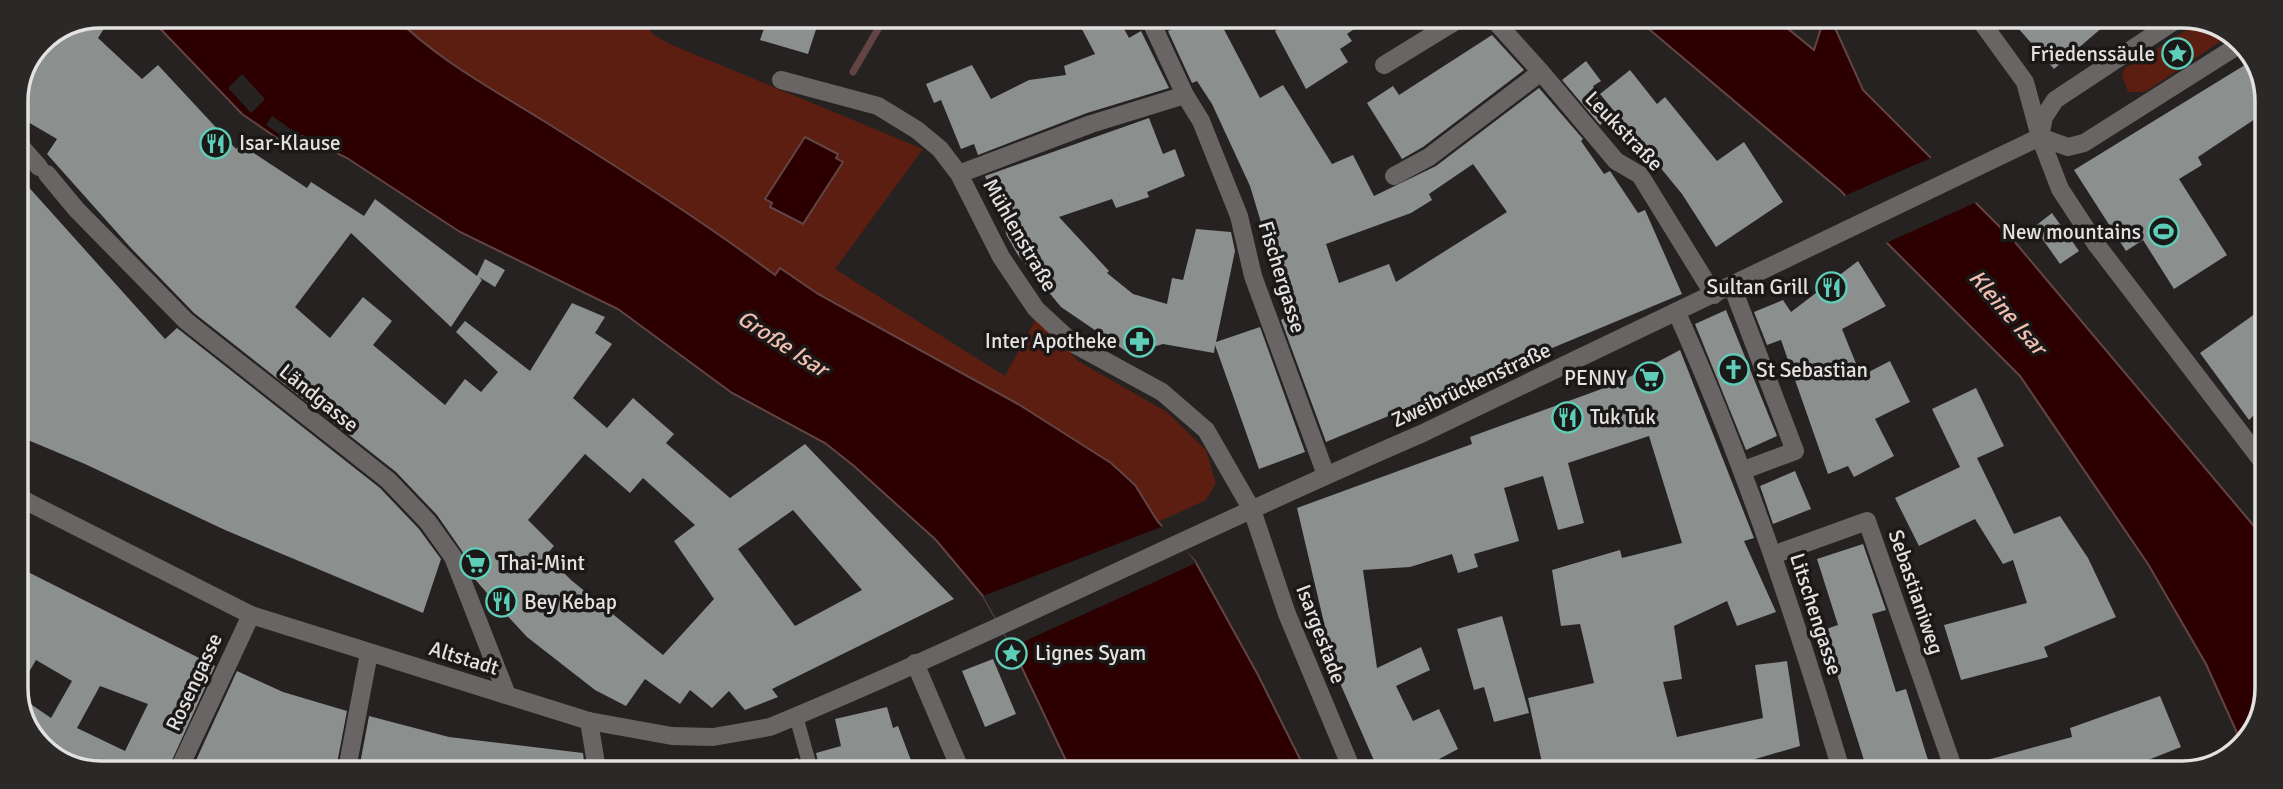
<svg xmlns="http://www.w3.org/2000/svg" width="2283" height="789" font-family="Signika,sans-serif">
<rect width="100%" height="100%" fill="#252221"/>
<path fill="#5b1e10" d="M394,16L639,17L654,35L672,45L923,149L835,269L1005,376L1038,315L1078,361L1167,412L1206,450L1216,483L1206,500L1158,522L1135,485L1111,463L1018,404L818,294L780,269L775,275C702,220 625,172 548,124C496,91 437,60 394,16Z
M2203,20H2209L2230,35L2145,92H2128L2122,75L2125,68Z"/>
<path fill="#2c0000" stroke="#634444" stroke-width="2" d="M148,16H394C437,60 496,91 547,123C625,172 701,220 775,275L780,268L818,294L1018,404L1111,463L1135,485L1158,522L1195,561L1258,675L1306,771H1071L1012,647L983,596L936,540L854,466L825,443L732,393L618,309L460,232L347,158L302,136L293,149L242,114Z
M1637,19H1776L1814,50L1824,19H1831L1863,90L2014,241L2264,538L2263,715L2242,744L2206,664L2148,564L2020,376L1889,245L1841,191Z
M805,137L838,154L836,158L843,162L803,224L770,207L772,203L765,199Z"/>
<path fill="#252221" d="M242,74L265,99L251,113L228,88Z
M272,116L298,134L292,143L266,125Z
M1935,156L1979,201L1884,244L1842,197Z
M1166,525L1196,563L1012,647L983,596Z"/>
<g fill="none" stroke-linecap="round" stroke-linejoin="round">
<path stroke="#634444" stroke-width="7" d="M853,72L885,17"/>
</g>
<path fill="#8b8f8e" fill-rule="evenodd" d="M101,16H112L98,38L142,79L158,65L236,149L240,144L307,188L311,182L364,216L375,199L477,276L485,259L505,270L495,287L479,277L482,280L451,327L351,233L295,307L330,338L363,297L392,321L373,345L445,405L465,379L481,392L498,372L456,332L465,321L530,371L572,303L605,317L595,333L612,344L573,398L607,428L633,398L674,434L666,443L730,498L805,444L954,599L772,689L778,697L745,710L729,691L712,708L690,690L680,704L645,679L626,706L595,690L527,637L500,608L473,577L462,551L437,515L396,472L194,313L130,247L47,154L57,139L16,115V96L45,39ZM585,454L630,493L643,478L695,525L674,541L714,599L663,655L571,580L546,555L554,546L528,520ZM793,510L862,590L795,626L738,549Z
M768,17H820L808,54L760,40Z
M1076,18H1118L1129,38L1141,31L1169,88L1087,113L978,155L974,144L961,149L941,100L934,103L926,84L972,65L991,99L1029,80L1066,75L1064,66L1095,54Z
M1193,18H1218L1260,98L1283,85L1332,164L1353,155L1374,196L1436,166L1539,88L1583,139L1581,141L1604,174L1610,171L1638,213L1645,210L1682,294L1326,442L1281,320L1289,315L1250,186L1212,104L1197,81L1192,83L1168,31ZM1473,164L1507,212L1396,282L1389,264L1339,283L1326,244L1411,213L1432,200L1429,194Z
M1295,18H1370L1347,34L1352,41L1340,49L1348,62L1306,89L1275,31Z
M2011,20H2111L2054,69Z
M1492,35L1524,70L1423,147L1402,159L1367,103L1393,86L1399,95Z
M2253,60L2267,95V111L2198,157L2202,165L2179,179L2227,255L2174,289L2143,240L2126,251L2074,170Z
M1586,61L1601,81L1593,86L1607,120L1600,125L1562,80Z
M1630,70L1657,104L1665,97L1717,161L1744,142L1783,202L1716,247L1682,194L1600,94Z
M1149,118L1163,154L1175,149L1185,176L1147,192L1149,197L1116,208L1112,199L1059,217L1109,271L1107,273L1133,294L1167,304L1172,278L1183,280L1196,229L1231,232L1235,251L1216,342L1260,327L1305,452L1259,469L1215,345L1214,353L1163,344L1130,354L1061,307L1018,255L1007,236L985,176Z
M16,173L165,339L177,328L380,488L419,529L441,559L423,613L225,530L85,464L16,435Z
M2052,213L2079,251L2060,264L2034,227Z
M1858,261L1886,306L1842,329L1861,376L1890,361L1910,402L1875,419L1894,456L1854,477L1848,466L1828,474L1781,340L1767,345L1754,312L1783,300L1791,312Z
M2266,306L2265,388V428L2254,415L2249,420L2200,353Z
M1726,310L1777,436L1746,450L1695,324Z
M1680,350L1754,538L1744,541L1776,612L1737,626L1727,601L1674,626L1682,679L1663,682L1677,737L1763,718L1755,665L1787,661L1800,746L1711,772H1544L1528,698L1594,683L1580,624L1561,626L1552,570L1620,550L1622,558L1682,543L1649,436L1568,463L1584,523L1558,530L1543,476L1504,488L1519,541L1474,554L1478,567L1458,573L1452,554L1410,567L1363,570L1377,668L1421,647L1430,670L1396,686L1413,721L1439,709L1458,749L1428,765L1431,772H1379L1336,674L1297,508L1472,444L1470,437L1618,383Z
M1976,388L2004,446L1977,458L2014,534L2060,516L2088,558L2116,617L2044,647L2048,657L1961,680L1944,625L2027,603L2013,560L2003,564L1975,519L1919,546L1895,498L1960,467L1932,409Z
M1795,471L1811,509L1773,524L1760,486Z
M1863,544L1886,610L1872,614L1896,692L1906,689L1932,773H1868L1823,630L1838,625L1817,559Z
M16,566L215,666L168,769H74L34,740L16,694ZM36,660L72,681L51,718L16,694ZM100,686L148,704L125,751L77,728Z
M1502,616L1529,713L1494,722L1484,687L1474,690L1457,629Z
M993,659L1016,714L985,727L962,671Z
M237,671L283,692L347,711L336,769H192Z
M2160,696L2181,747L2115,773H1966L1965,766L2072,737L2070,728Z
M887,707L893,728L898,726L915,771L820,770L816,753L841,746L835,719Z
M369,716L449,737L583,753L585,770L359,769Z
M798,758L801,770H776L775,764Z"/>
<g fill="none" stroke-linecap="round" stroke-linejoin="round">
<path stroke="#686564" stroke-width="14" d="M796,716L811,770"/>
<path stroke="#686564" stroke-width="18" d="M1476,19L1495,21L1541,72
M1980,20L2025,82L2040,137L2060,189L2096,244L2265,465
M1152,24L1185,95
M1384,65L1459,19
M781,80L878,106L917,130L940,149L959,174L1001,257L1036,309L1074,344L1162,392L1206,430L1252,510L1287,614L1353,772
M16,141L39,167
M47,174L76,209L186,321L388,480L428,522L453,557L507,695
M959,174L1091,124L1185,95L1201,121L1239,216L1253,276L1326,475
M1394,176L1429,157L1541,72L1616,161L1640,175L1714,295
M1732,286L1795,451L1744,470
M1677,313C1744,462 1795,616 1842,773
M1773,555L1867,521L1955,773
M915,663L961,771
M589,721L597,770
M179,769L251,615
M347,769L369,653"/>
<path stroke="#686564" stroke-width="18" d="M2040,137L2068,147L2084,143L2242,43
M2040,137L2044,117L2055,100L2176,20
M16,496L251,615L589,721L672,736L713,737L770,727C990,636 1202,528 1421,434L2040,137"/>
</g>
<defs>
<symbol id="sight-ring" viewBox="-11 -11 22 22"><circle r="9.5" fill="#1b1818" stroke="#5eceb8" stroke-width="1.5"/><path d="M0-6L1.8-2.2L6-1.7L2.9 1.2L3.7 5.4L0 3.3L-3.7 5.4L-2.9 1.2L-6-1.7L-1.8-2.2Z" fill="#5eceb8"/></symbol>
<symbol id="restaurant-ring" viewBox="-11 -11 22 22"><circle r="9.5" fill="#1b1818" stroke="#5eceb8" stroke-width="1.5"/><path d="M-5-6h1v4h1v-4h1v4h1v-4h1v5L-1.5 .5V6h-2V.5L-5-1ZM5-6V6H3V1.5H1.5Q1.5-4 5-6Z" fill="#5eceb8"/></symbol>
<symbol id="stadium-ring" viewBox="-11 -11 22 22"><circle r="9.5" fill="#1b1818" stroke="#5eceb8" stroke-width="1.5"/><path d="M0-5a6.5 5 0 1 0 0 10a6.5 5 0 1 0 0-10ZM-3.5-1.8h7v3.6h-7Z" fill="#5eceb8"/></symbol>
<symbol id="pharmacy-ring" viewBox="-11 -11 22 22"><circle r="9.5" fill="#1b1818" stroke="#5eceb8" stroke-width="1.5"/><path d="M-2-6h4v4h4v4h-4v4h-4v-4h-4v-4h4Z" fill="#5eceb8"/></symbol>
<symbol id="church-ring" viewBox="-11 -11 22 22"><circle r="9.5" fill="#1b1818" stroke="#5eceb8" stroke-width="1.5"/><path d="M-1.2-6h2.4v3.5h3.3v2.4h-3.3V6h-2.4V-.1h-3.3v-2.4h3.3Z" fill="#5eceb8"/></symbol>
<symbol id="supermarket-ring" viewBox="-11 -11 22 22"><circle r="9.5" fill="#1b1818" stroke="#5eceb8" stroke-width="1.5"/><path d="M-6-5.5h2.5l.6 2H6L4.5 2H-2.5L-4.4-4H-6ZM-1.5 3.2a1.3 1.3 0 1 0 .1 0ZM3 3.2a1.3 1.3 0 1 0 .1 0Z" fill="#5eceb8"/></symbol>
</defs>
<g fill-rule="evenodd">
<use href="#sight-ring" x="2160" y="36" width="35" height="35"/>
<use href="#restaurant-ring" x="198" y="126" width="35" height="35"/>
<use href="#stadium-ring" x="2146" y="214" width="35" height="35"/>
<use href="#restaurant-ring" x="1814" y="270" width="35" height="35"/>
<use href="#pharmacy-ring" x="1122" y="324" width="35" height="35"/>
<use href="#church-ring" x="1716" y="352" width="35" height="35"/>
<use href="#supermarket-ring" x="1632" y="360" width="35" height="35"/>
<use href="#restaurant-ring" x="1550" y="400" width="35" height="35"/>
<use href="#supermarket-ring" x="458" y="546" width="35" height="35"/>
<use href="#restaurant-ring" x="484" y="584" width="35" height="35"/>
<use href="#sight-ring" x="994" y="636" width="35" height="35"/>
</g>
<g text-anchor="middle" stroke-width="7" stroke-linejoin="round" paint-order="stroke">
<g font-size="21" fill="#e4e2e1" stroke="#1b1818" text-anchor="start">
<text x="2155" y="61" text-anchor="end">Friedenssäule</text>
<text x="239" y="150">Isar-Klause</text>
<text x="2141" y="239" text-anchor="end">New mountains</text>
<text x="1809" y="294" text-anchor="end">Sultan Grill</text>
<text x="1117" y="348" text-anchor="end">Inter Apotheke</text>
<text x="1756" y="377">St Sebastian</text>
<text x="1627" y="385" text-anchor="end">PENNY</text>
<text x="1590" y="424">Tuk Tuk</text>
<text x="498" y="570">Thai-Mint</text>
<text x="524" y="609">Bey Kebap</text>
<text x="1035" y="660">Lignes Syam</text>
</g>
<g font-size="21" fill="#e4e2e1" stroke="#1b1818">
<text transform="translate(1624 131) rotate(46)" y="7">Leukstraße</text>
<text transform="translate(1020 235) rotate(60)" y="7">Mühlenstraße</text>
<text transform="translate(1282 277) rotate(73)" y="7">Fischergasse</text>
<text transform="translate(1471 385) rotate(-25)" y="7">Zweibrückenstraße</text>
<text transform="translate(319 398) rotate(39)" y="7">Ländgasse</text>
<text transform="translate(1916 592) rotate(71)" y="7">Sebastianiweg</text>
<text transform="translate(1816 614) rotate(72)" y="7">Litschengasse</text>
<text transform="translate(1321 634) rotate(69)" y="7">Isargestade</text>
<text transform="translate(464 658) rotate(17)" y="7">Altstadt</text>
<text transform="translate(194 682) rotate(-65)" y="7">Rosengasse</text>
</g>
<g font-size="23" font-style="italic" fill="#f1bdb0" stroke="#1b1818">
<text transform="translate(2008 312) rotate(49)" y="8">Kleine Isar</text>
<text transform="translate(783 343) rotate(33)" y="8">Große Isar</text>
</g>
</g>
<path d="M0 0H2283V789H0ZM101 28H2182A73 73 0 0 1 2255 101V688A73 73 0 0 1 2182 761H101A73 73 0 0 1 28 688V101A73 73 0 0 1 101 28Z" fill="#2b2828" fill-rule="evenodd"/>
<path fill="none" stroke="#e4e2e1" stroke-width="3.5" d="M101 28H2182A73 73 0 0 1 2255 101V688A73 73 0 0 1 2182 761H101A73 73 0 0 1 28 688V101A73 73 0 0 1 101 28Z"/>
</svg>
